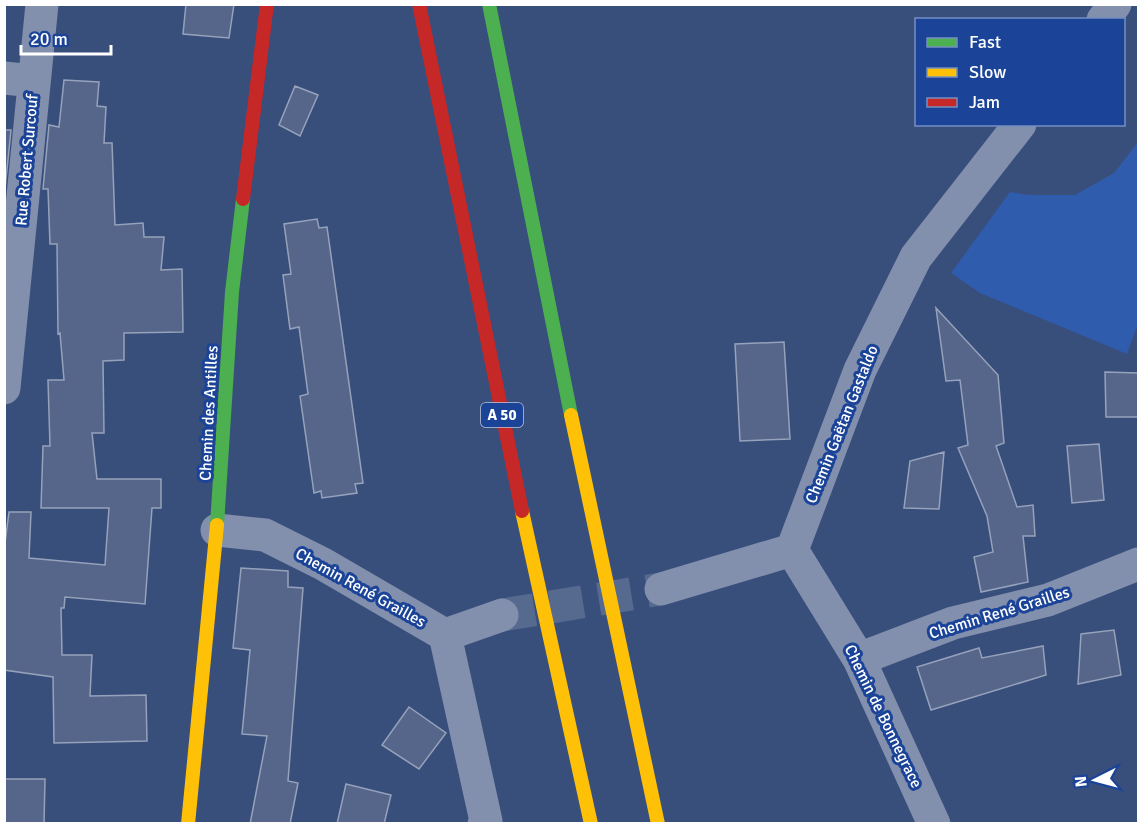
<svg xmlns="http://www.w3.org/2000/svg" width="1143" height="828" font-family="Signika,sans-serif">
<rect width="100%" height="100%" fill="#384e7b"/>
<path fill="#305cad" d="M1138,142V324L1127,354L980,293L951,273L1010,192L1029,195H1075L1114,173Z"/>
<path fill="#55668a" stroke="#96a2bb" stroke-width="1.5" d="M186,4H234L229,38L183,34Z
M64,80L99,82L97,106L106,107L104,143H112L115,225L143,223L144,237H164L161,270L182,269L183,332L124,333V360L103,361L104,433H92L97,479H161V508H152L145,604L65,597L64,608H61L62,655H92L90,696L146,695L147,741L54,743L53,677L4,670V551L9,512H31L29,558L105,565L109,508H41L43,446H50L48,380H64L60,333L58,334L57,244H50L48,189H43L49,125L59,127Z
M295,86L318,95L300,136L279,125Z
M4,130H11L5,189H4Z
M317,219L319,228L327,227L363,483L355,484L357,493L322,498L321,491L314,493L300,396L308,394L299,327L290,329L283,275L291,274L284,224Z
M936,308L998,375L1004,443L996,446L1017,507L1033,505L1035,536H1023L1028,582L981,592L974,557L993,552L987,516L958,448L968,445L960,380L946,381Z
M784,342L790,439L740,441L735,344Z
M1105,372L1138,373V417H1106Z
M1099,444L1104,500L1072,503L1067,446Z
M944,452L939,509L904,508L910,461Z
M241,568L288,571V587L303,588L288,781L298,783L290,824H250L267,736L242,734L250,650L233,648Z
M1114,630L1121,675L1078,684L1081,634Z
M1043,646L1046,675L931,710L917,667L979,648L982,658Z
M409,707L446,733L419,769L382,745Z
M4,779H45L44,824H4Z
M346,784L391,795L384,824H337Z"/>
<g fill="none" stroke-linecap="round" stroke-linejoin="round">
<path stroke="#56698f" stroke-width="33" stroke-dasharray="33 16" stroke-linecap="butt" d="M502,615L661,589"/>
<path stroke="#828fad" stroke-width="33" d="M1103,20L1115,4
M4,78L34,81
M4,388L42,4
M217,530L265,535L323,564L445,635L502,615
M792,550L860,370L916,257L1020,124
M792,550L859,659L934,824
M661,589L792,550
M445,635L486,821L484,824
M859,659L953,623L1048,600L1138,564"/>
<path stroke="#4caf50" stroke-width="14" d="M489,4L571,415
M217,525L232,292L243,199"/>
<path stroke="#ffc107" stroke-width="14" d="M571,415L658,824
M522,511L591,824
M188,824L217,525"/>
<path stroke="#c62828" stroke-width="14" d="M419,4L522,511
M243,199L267,4"/>
</g>
<g text-anchor="middle" stroke-width="6" stroke-linejoin="round" paint-order="stroke">
<rect fill="#1b4498" stroke="#bbc7e0" stroke-width="1.5" x="481" y="403" width="42" height="24" rx="4.5"/>
<g font-size="15" font-weight="bold" fill="#fff">
<text x="502" y="420">A 50</text>
</g>
<g font-size="16" fill="#fff" stroke="#1b4498">
<text transform="translate(26 160) rotate(-85)" y="6">Rue Robert Surcouf</text>
<text transform="translate(208 413) rotate(-87)" y="6">Chemin des Antilles</text>
<text transform="translate(841 424) rotate(-68)" y="6">Chemin Gaëtan Gastaldo</text>
<text transform="translate(361 587) rotate(29)" y="6">Chemin René Grailles</text>
<text transform="translate(999 612) rotate(-17)" y="6">Chemin René Grailles</text>
<text transform="translate(884 716) rotate(64)" y="6">Chemin de Bonnegrace</text>
</g>
</g>
<rect width="1143" height="828" fill="none" stroke="#ffffff" stroke-width="12"/>
<rect x="915" y="18" width="210" height="108" fill="#1b4498" stroke="#768fc1" stroke-width="1.5"/>
<rect x="927" y="38" width="30" height="9" fill="#4caf50" stroke="#768fc1" stroke-width="1.5"/>
<text x="969" y="48" font-size="18" fill="#ffffff">Fast</text>
<rect x="927" y="68" width="30" height="9" fill="#ffc107" stroke="#768fc1" stroke-width="1.5"/>
<text x="969" y="78" font-size="18" fill="#ffffff">Slow</text>
<rect x="927" y="98" width="30" height="9" fill="#c62828" stroke="#768fc1" stroke-width="1.5"/>
<text x="969" y="108" font-size="18" fill="#ffffff">Jam</text>
<g transform="translate(1095 780) rotate(264)" stroke="#1b4498" stroke-width="4.5" paint-order="stroke">
<path d="M0-4.5L10 22L0 15L-10 22Z" fill="#ffffff"/>
<text y="-9" font-size="16" font-weight="bold" text-anchor="middle" fill="#ffffff">N</text>
</g>
<path d="M21 45v9h90v-9" fill="none" stroke="#ffffff" stroke-width="3"/>
<text x="30" y="45" font-size="18" fill="#ffffff" stroke="#1b4498" stroke-width="4.5" paint-order="stroke">20 m</text>
</svg>
